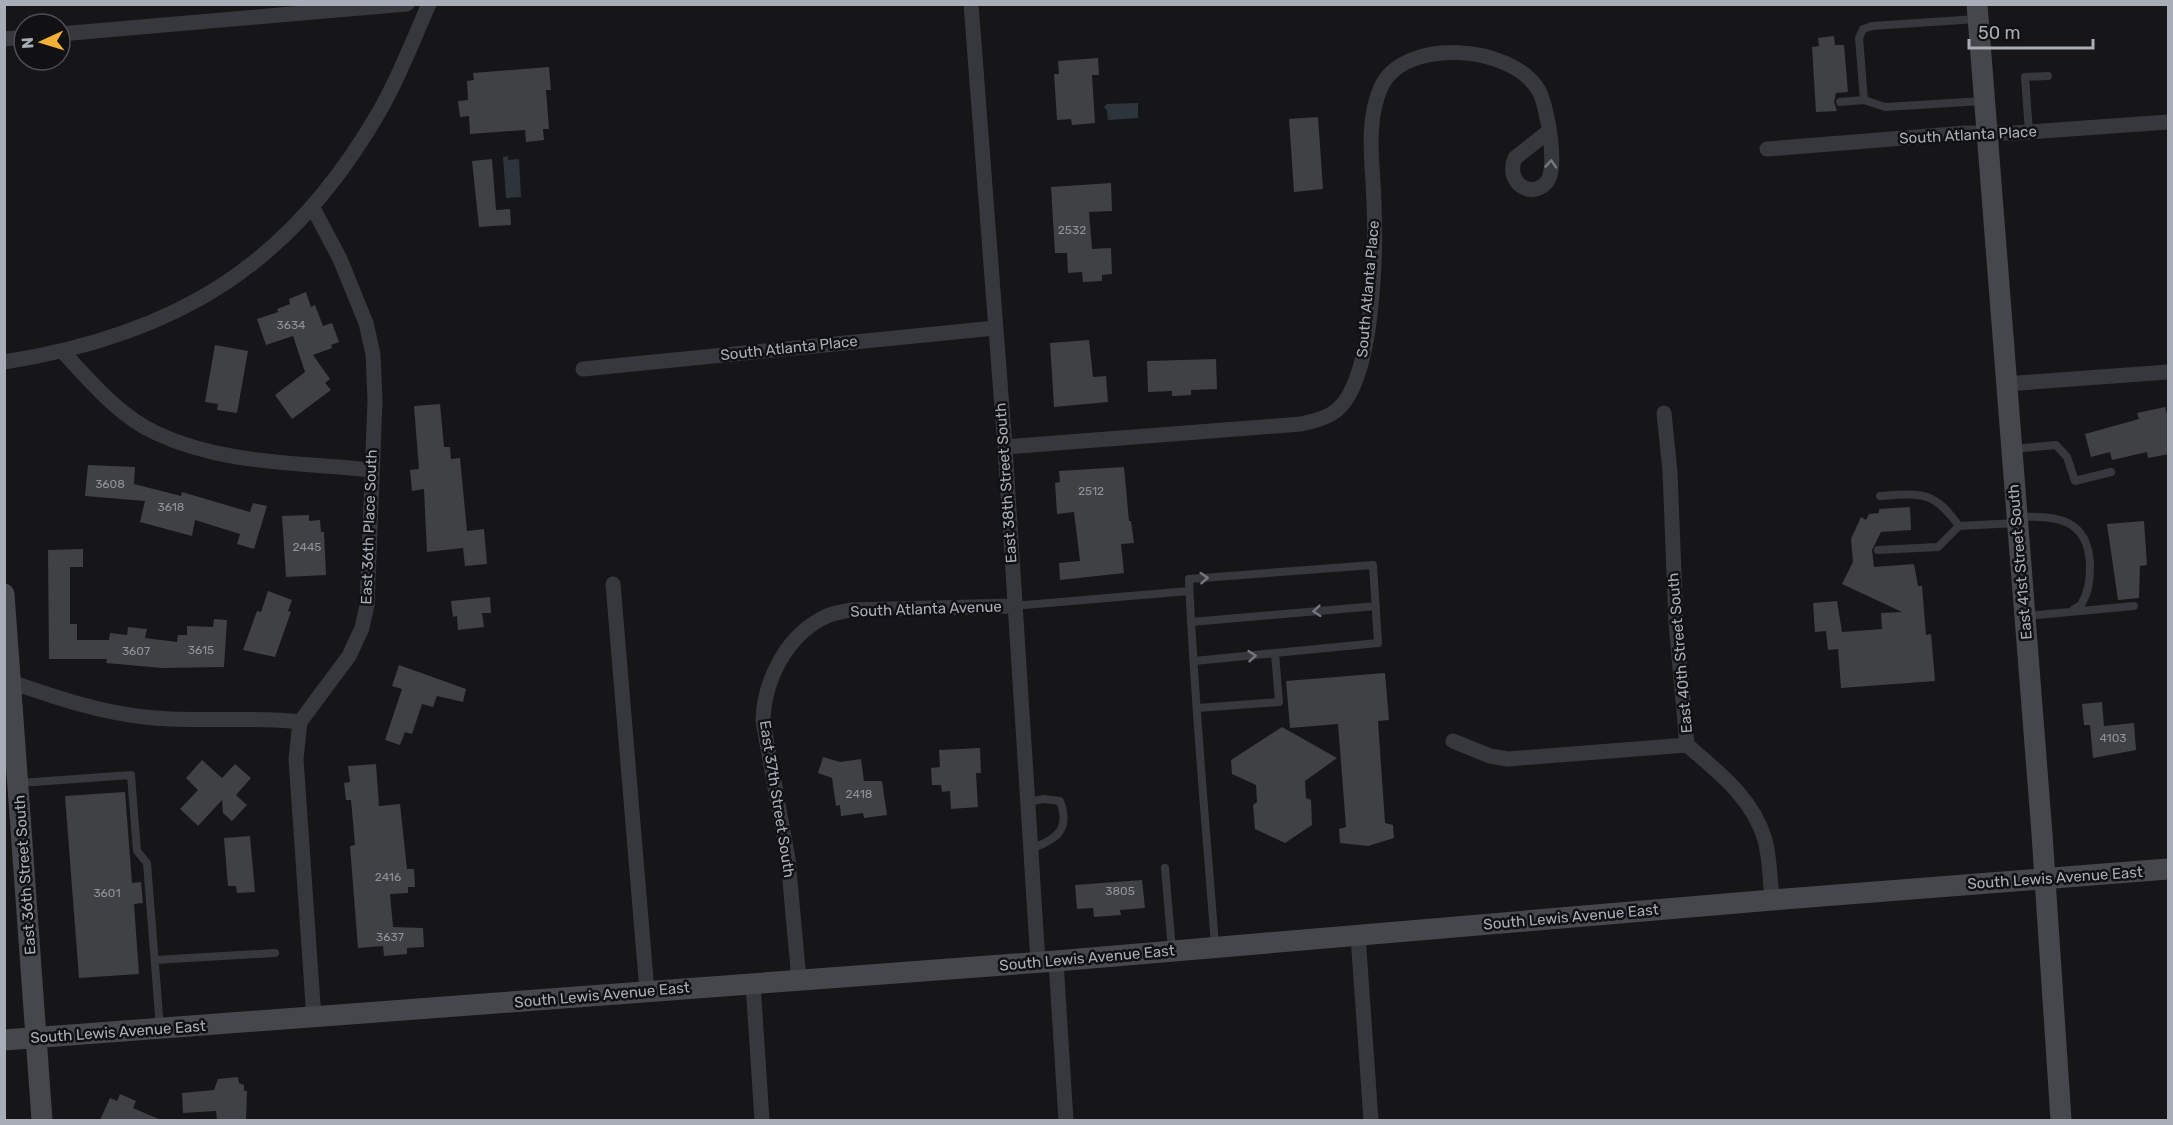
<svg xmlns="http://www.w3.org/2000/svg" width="2173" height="1125" font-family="Rubik,sans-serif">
<rect width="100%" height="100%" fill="#161618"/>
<path fill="#2c353c" d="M1138,103V118L1108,120L1107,111L1104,107L1107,104Z
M508,156V160L519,159L521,197L506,198L503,157Z"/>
<path fill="#404145" d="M1834,36L1835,45H1844L1848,92L1836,93L1834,102L1837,111L1816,112L1812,47L1819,46L1818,38Z
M1098,58L1099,75H1092L1095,123L1072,125L1071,119L1057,120L1054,74H1059L1058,61Z
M549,67L551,90H546L549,129H543L544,140L526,142L525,130L470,134L469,116L460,117L458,101L468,100L467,81L474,80L473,73Z
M1318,117L1323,189L1294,192L1289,119Z
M492,159L496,210L510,209L511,225L479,227L472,161Z
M1111,183L1112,211L1089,212L1092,249L1111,248L1112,274L1102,275V281L1083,282L1082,272L1068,273L1067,253H1055L1051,187Z
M306,292L311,307L315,305L323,326L332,323L339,342L331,345L332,348L313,355L330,379L325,383L331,390L292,419L275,395L305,372L293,336L266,345L257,319L278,312L277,309L290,304L289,299Z
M1089,340L1093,377L1106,376L1108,402L1054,407L1050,343Z
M215,345L248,351L237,413L217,410L218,404L205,402Z
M1216,359L1217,389L1191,390V395L1172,396V391L1148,392L1147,361Z
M440,404L444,447H450L451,459L460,458L467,531L484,529L487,564L465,566L463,548L427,552L424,489L412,491L410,470L419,469L414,406Z
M2165,407L2169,421V454L2148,458L2147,452L2112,460L2110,452L2091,457L2085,434L2139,419L2137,413Z
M88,465L135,467L134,484L181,496L182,492L250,512L253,503L267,506L254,549L237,544L240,534L195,520L192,536L140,522L145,501L85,496Z
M1124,467L1129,521H1131L1134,543L1121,544L1124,573L1060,580L1059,563L1080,561L1074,512L1057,514L1055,483L1060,482L1059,471Z
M1910,507L1911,530L1881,532L1872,550L1874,567L1914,564L1918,586H1922L1926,635L1931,634L1935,681L1841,688L1838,649L1828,650L1826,631L1815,632L1813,603L1837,601L1842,632L1882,629L1881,613L1902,612L1842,584L1853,562L1851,539L1861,517L1866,520L1869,514L1879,513V509Z
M309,515V521L320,520L321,532H324L326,575L286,577L282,516Z
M2144,521L2147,565L2140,566L2139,598L2118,600L2107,524Z
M83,549V567H70V624H77V640H109L110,633L127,635L128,627L147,629L145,638L177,642L178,635H187V626L213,627L214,619L227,620L224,667L162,668L106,663L107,659H49L48,550Z
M268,591L292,600L288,611L291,612L275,657L243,650L257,611L261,612Z
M490,597L491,613H482L484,627L458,630L457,616L453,617L451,601Z
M399,665L466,689L463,702L437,696L433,707L422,704L412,734L405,732L400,745L385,740L402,689L392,686Z
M1385,673L1389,720L1378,721L1385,823L1393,825L1394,838L1368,846L1340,843L1339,829L1346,827L1338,724L1290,728L1286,681Z
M2102,702L2104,726L2134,723L2136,750L2093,758L2090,725H2084L2082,704Z
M1282,727L1337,758L1305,781L1306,798L1311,800L1312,825L1285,843L1255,829L1253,805L1257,802L1256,785L1232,774L1231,760Z
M980,748L981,773H976L978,807L951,809L950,791L942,792L941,785H932L931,768L940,767L939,750Z
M823,757L840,762L861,759L864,781H882L887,815L864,818L863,813L841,816L840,805L836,806L832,778L818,773Z
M202,760L222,778L235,764L251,778L236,795L247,805L232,821L223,813L222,800L198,826L180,809L198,790L186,778Z
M376,764L379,806L400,804L407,869H414L415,887H408V893L390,894L393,927L423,928L424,947L407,948V954L384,956L383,946L358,948L350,846L355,845L351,800H346L344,783L350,782L348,766Z
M125,792L132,883L141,882L143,903L134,904L139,974L79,978L65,796Z
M250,836L255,892L237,893L236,886H228L224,838Z
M1142,880L1145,908L1120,910L1121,915L1094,917L1093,908L1077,909L1075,885Z
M238,1077L239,1083L244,1085V1091H247L246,1120H217L216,1111L183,1113L182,1093L214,1090L218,1079Z
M120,1094L136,1101L133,1108L161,1120H100L110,1098L117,1101Z"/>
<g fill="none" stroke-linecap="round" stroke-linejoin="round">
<path stroke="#37383d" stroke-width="8" d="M1864,100L1859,38L1863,29L1872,26L1977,19
M1840,102L1864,100L1885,107L1983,101
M2029,132L2025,77L2048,76
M2012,449L2056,445L2067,457L2075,481L2111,472
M1880,496C1922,493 1934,491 1959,526
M2020,517C2058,515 2088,520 2090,564C2090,580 2089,591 2081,605L2073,610
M1878,550L1938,547L1959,526L2017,523
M1014,606L1189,591
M2026,616L2134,606
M1191,622L1376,606
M1194,661L1378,643L1373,565L1189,579C1194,701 1206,824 1215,946
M1197,708L1279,702L1275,653
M20,783L131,775L137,851L147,863L160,1028
M1027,802L1044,799L1060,801C1071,830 1056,840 1030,849
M1165,868L1172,950
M155,960L275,953"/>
<path stroke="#37383d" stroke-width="15" d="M971,4L1005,447L1038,962
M60,34L407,4
M4,39L24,37
M1767,149L1966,133H2014L2168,122
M313,208L340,259L366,323L373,354L375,401L367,605L362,628L349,656L300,722L296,759L314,1019
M63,352C90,381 119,416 156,433C224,465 298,462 371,470
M4,362C177,335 291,265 379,112C399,78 413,40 429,4
M583,369L995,328
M2005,384L2168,372
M1664,413L1670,472L1676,623L1687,745C1718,772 1753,798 1765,840C1770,859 1770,880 1772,900
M1005,447L1301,424C1314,421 1328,418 1338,409C1374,377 1376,252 1374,204C1373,165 1365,123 1381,87C1405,36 1513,45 1539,91C1547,106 1559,170 1546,183C1529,200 1505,181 1515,158L1548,132
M613,584L647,991
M11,682C55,697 98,712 144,717C196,723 248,716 300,722
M1453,741L1490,756L1508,759L1687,745
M1358,936L1371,1120
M1056,961L1066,1120
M799,980L788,859L763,721C764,680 787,634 827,616C833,613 842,612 850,610L1014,606
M753,984L762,1120"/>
<path stroke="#45474d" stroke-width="21" d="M1977,4L2042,834L2061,1120
M4,594L42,1120
M4,1040L1056,961L1772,900L2168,869"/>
</g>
<defs><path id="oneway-chevron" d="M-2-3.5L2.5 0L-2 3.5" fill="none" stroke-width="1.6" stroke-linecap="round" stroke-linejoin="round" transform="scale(1.5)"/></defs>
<g stroke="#757881">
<use href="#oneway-chevron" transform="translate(1551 164) rotate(-86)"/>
<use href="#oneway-chevron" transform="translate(1204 578) rotate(-4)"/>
<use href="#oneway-chevron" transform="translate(1317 611) rotate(175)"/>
<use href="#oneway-chevron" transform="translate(1252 656) rotate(-5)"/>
</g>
<g text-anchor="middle" stroke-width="5" stroke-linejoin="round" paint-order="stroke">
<g font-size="12" fill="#8e929b">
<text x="1072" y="234">2532</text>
<text x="291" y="329">3634</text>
<text x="110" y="488">3608</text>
<text x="1091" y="495">2512</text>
<text x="171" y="511">3618</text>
<text x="307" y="551">2445</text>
<text x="201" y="654">3615</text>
<text x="136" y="655">3607</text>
<text x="2113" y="742">4103</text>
<text x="859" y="798">2418</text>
<text x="388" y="881">2416</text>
<text x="1120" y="895">3805</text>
<text x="107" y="897">3601</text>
<text x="390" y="941">3637</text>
</g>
<g font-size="15" fill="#a8adb8" stroke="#111113">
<text transform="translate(1968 135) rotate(-3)" y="5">South Atlanta Place</text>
<text transform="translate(1368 289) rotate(-85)" y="5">South Atlanta Place</text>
<text transform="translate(789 348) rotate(-6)" y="5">South Atlanta Place</text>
<text transform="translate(1006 483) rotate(-94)" y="5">East 38th Street South</text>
<text transform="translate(369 527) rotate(-88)" y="5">East 36th Place South</text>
<text transform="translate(2020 562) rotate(-95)" y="5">East 41st Street South</text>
<text transform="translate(926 609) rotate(-2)" y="5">South Atlanta Avenue</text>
<text transform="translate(1680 653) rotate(-95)" y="5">East 40th Street South</text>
<text transform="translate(777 799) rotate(81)" y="5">East 37th Street South</text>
<text transform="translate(25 875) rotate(-94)" y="5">East 36th Street South</text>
<text transform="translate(2055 878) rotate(-4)" y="5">South Lewis Avenue East</text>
<text transform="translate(1571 917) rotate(-5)" y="5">South Lewis Avenue East</text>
<text transform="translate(1087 958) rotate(-5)" y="5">South Lewis Avenue East</text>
<text transform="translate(602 995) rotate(-5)" y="5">South Lewis Avenue East</text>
<text transform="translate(118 1032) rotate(-4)" y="5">South Lewis Avenue East</text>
</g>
</g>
<rect width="2173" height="1125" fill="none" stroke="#a8adb8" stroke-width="12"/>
<g transform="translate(42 42) rotate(266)"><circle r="28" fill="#111113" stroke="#4d4f55" stroke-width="1.5"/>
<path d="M0-4.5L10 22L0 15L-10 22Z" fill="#f2b134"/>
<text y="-9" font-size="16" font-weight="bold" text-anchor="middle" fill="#a8adb8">N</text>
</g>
<path d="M1969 39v9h124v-9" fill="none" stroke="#a8adb8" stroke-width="3"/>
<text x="1978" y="39" font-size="18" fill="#a8adb8" stroke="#111113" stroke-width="4.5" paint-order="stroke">50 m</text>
</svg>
